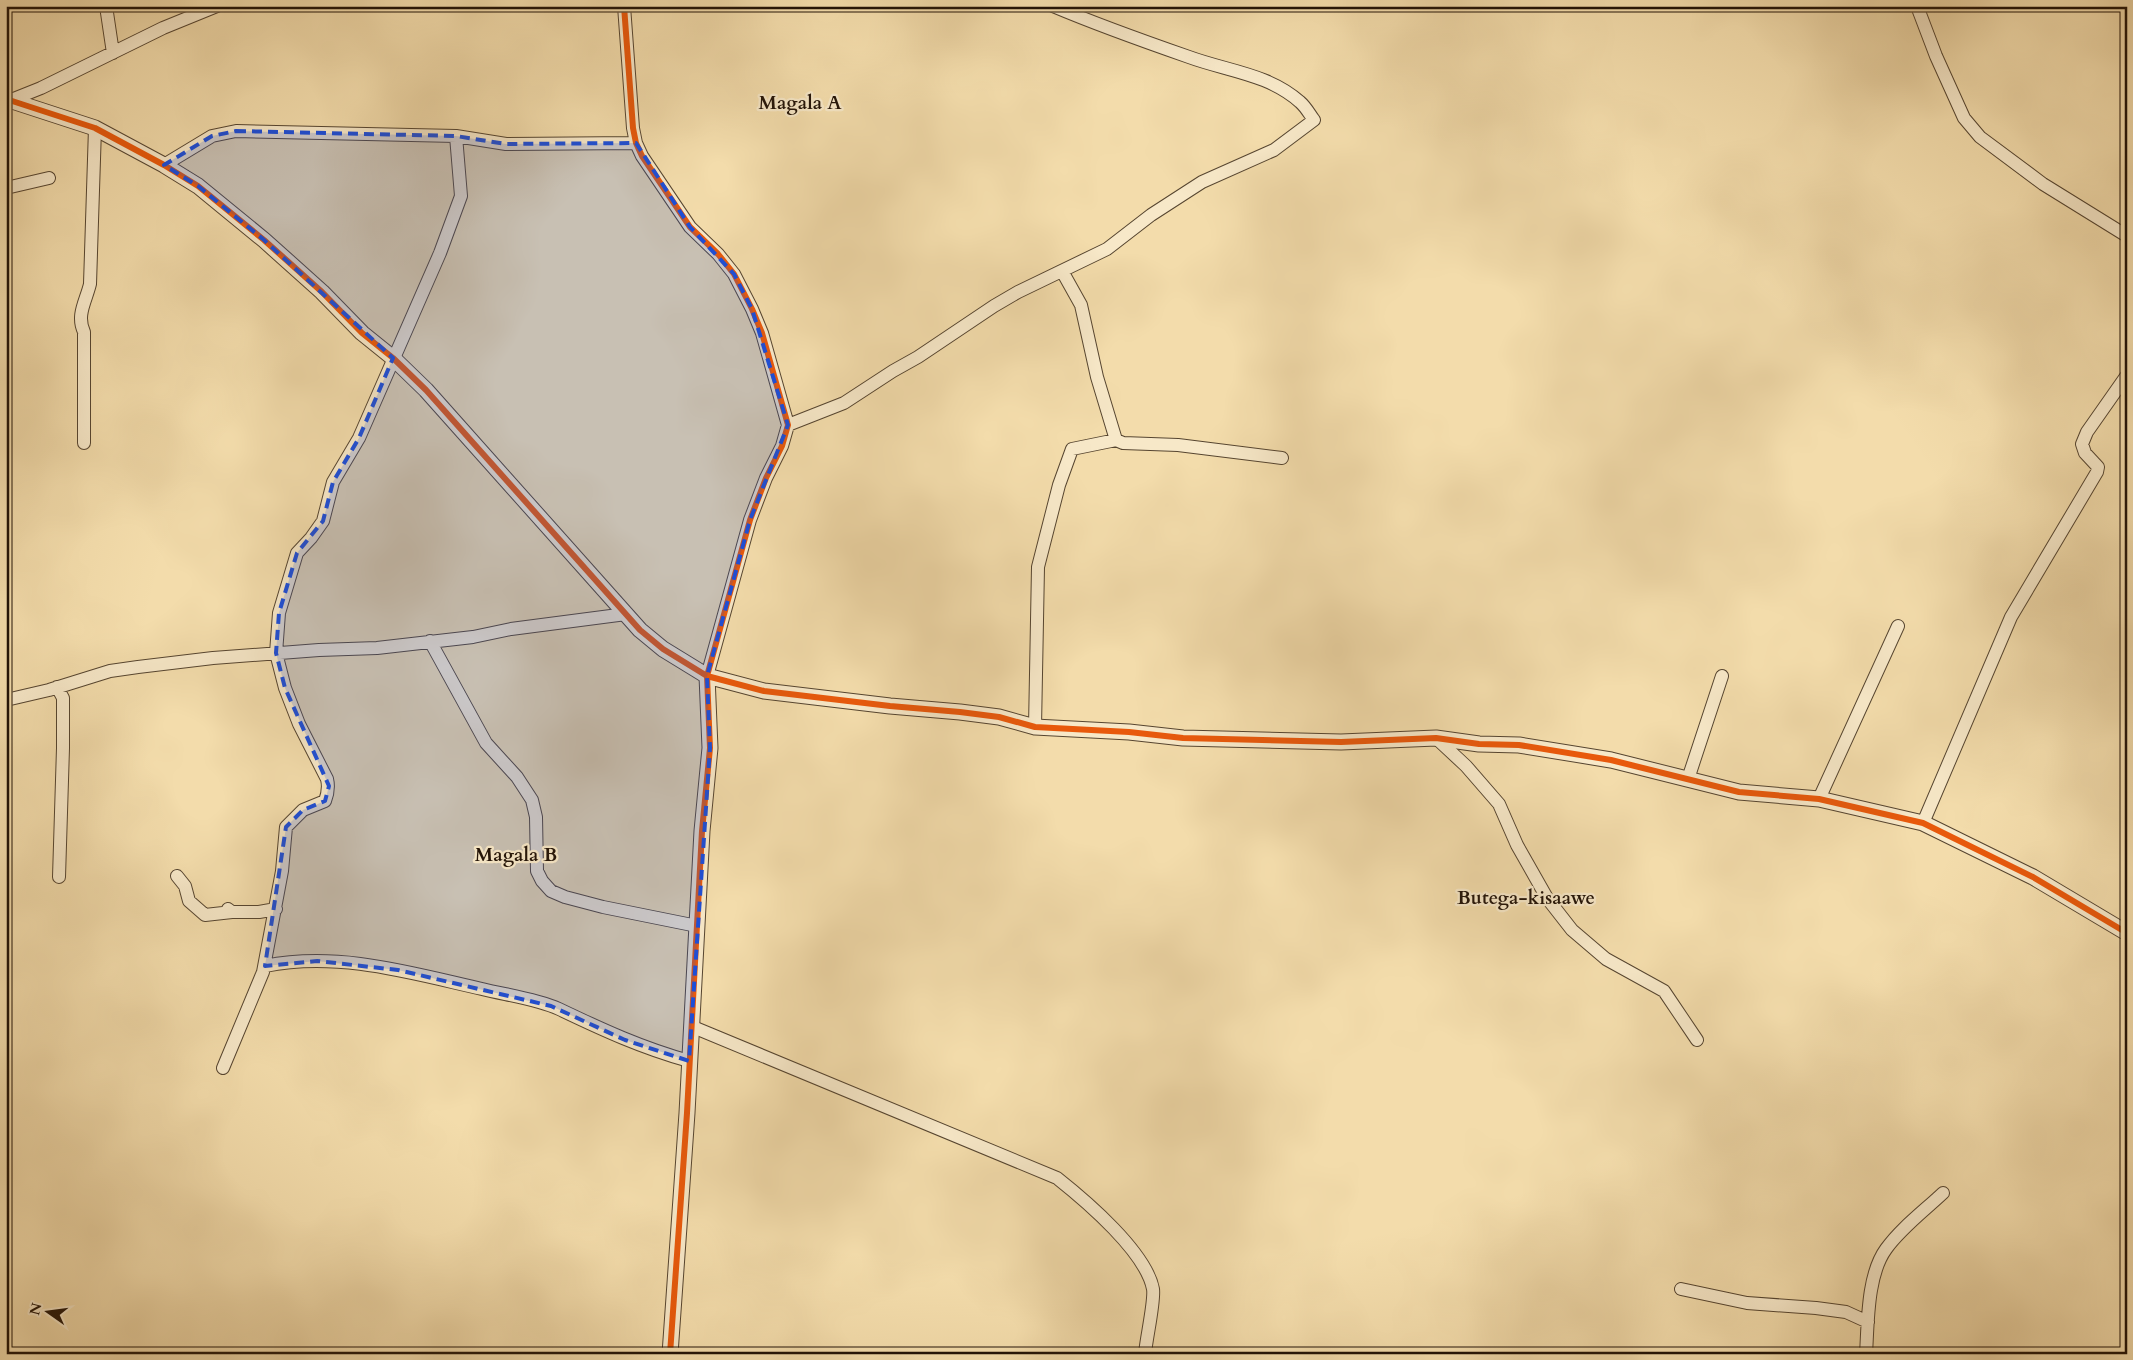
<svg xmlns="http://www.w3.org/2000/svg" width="2133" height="1360" font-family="Cardo,serif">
<rect width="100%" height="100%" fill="#f3dcab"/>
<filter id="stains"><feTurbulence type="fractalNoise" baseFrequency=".004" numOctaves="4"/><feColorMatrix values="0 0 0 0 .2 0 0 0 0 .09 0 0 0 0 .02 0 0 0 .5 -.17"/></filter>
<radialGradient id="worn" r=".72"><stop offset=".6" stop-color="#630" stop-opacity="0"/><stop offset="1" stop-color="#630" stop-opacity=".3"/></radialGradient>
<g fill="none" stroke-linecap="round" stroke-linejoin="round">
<defs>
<path id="minor" d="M106,6L113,53
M624,6L633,128L636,143L642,156L690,227L718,254L734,274L752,309L762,333L788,425L782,446L766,478L750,520L707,676
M1917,6L1936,56L1964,118L1980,137L2043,184L2127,236
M11,100L41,88L163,28L217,6
M164,165L212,136L236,131L456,136L506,144L636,143
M6,188L49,178
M1062,271L1081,305L1097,377L1116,440
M788,425L844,403L893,371L918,357L994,306L1018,292L1107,249L1151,215L1202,182L1274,150L1314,120C1310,115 1306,107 1300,102C1269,74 1227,71 1189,57C1143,41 1098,25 1053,6
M84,443V332C76,315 86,301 90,284L95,128
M430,641L486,743L517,777L532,800L536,817L537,871L542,881L551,891L565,897L603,907L697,926
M57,687L63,698V748L59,877
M6,700L49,690L110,671L138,667L213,658L319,650L377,648L473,637L511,629L626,614
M1035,727L1038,567L1059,485L1072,449L1116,440L1123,443L1178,445L1282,458
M1436,738L1466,766L1499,804L1517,845L1547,898L1572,930L1606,959L1664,991L1697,1040
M1688,779L1722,676
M1819,799L1898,626
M1923,823L2011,617L2097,472L2098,467L2085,453L2082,444L2087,432L2127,375
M177,876L185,886L189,901L205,915L232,912
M228,909L232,912H259L276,909
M265,966C338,951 411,973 482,989C506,995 537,999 559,1009C603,1030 642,1048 689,1061
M693,1027L1057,1178C1086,1201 1146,1252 1153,1289C1155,1301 1146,1339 1145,1354
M223,1068L263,972L282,871L286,827L303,810L325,801C328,793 329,787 327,779L299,724L285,688L276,653L279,613L297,553L311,538L323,521L333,482L359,438L440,253L461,196L456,136
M1681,1289L1747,1303L1816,1308L1846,1312L1868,1322
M1866,1354C1868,1323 1867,1275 1886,1249C1901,1228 1924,1211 1943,1193"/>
<path id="tertiary" d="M6,99L95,128L164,165L198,186L264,240L322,292L362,333L393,358L426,390L640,630L663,649L707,676L764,691L890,706L960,712L999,717L1035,727L1129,732L1183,738L1341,742L1436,738L1479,744L1519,745L1611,760L1739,792L1819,799L1923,823L2033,877L2127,933
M670,1354L687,1113L702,831L710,748L707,676"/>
</defs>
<use href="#minor" stroke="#564530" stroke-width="14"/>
<use href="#tertiary" stroke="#564530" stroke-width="17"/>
<use href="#minor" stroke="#f7e8c8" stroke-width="12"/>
<use href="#tertiary" stroke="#f7e8c8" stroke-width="15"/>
<defs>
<path id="cycleway" d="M624,6L633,128L636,143L642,156L690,227L718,254L734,274L752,309L762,333L788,425L782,446L766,478L750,520L707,676L710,748L702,831L687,1113L670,1354
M6,99L95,128L164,165L198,186L264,240L322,292L362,333L393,358L426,390L640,630L663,649L707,676L764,691L890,706L960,712L999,717L1035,727L1129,732L1183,738L1341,742L1436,738L1479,744L1519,745L1611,760L1739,792L1819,799L1923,823L2033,877L2127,933"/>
</defs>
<use href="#cycleway" stroke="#f7e8c8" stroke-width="9"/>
<use href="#cycleway" stroke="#e8590c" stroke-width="6"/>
</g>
<path fill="#1d4ed8" fill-opacity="0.2" stroke="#1d4ed8" stroke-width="4" stroke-dasharray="10 6" stroke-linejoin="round" d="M236,131L456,136L506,144L636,143L690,227L734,274L752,309L788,425L750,520L707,676L710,748L689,1061L625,1040L551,1006L398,970L317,961L265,966L286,827L303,810L325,801L329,786L285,688L276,653L279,613L297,553L323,521L333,482L359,438L393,358L264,240L198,186L164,165L212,136Z"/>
<g text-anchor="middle" stroke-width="4.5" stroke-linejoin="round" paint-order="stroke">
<g font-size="19" font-weight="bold" fill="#221307" stroke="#f7e8c8">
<text x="800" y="109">Magala A</text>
<text x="516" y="861">Magala B</text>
<text x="1526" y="904">Butega-kisaawe</text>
</g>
</g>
<rect width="2133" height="1360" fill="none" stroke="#f3dcab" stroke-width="25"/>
<rect x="8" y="8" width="2118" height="1345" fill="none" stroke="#221307" stroke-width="2.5"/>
<rect x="12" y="12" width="2108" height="1335" fill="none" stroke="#221307"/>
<g transform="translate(48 1312) rotate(284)" stroke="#f7e8c8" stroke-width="4" paint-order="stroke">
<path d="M0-4L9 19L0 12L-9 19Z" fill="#221307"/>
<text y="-8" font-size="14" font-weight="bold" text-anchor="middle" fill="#221307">N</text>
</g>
<rect width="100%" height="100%" filter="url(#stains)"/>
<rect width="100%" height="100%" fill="url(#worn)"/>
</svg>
